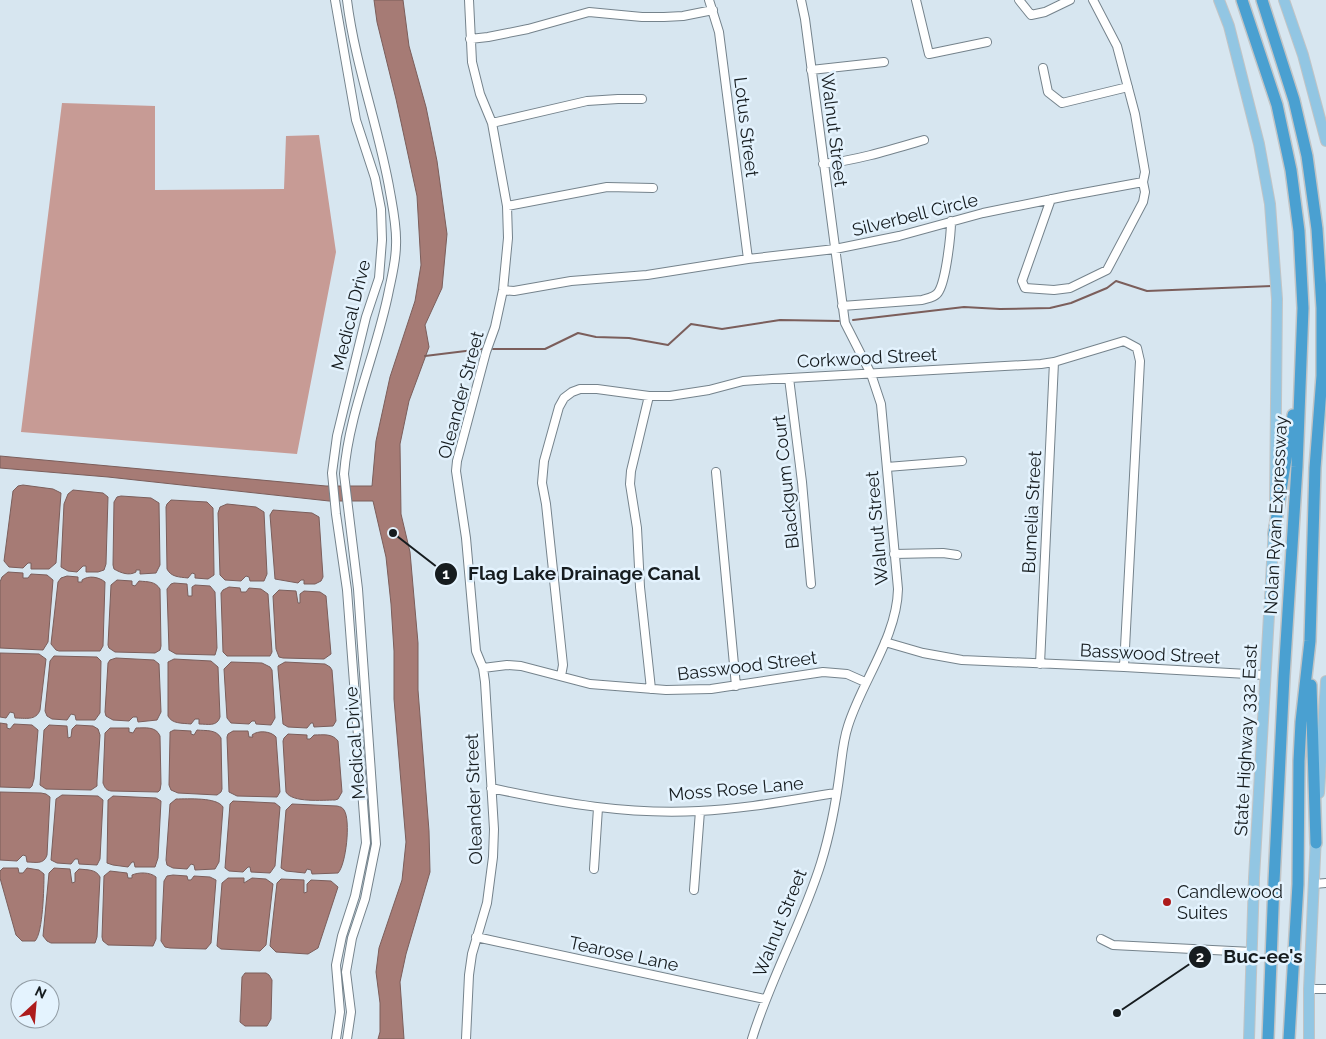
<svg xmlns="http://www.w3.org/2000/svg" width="1326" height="1039" font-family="Raleway,sans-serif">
<rect width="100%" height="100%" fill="#d7e6f0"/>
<path fill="#c79b95" d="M62,103L155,106V190L284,189L286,136L319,135L336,252L297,454L21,432Z"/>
<path fill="#a67b75" stroke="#7b5e5b" d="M374,0H403L409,46L426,107L437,161L447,234L442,288L425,325L429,347L409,401L400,444L401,514L410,552L418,643V690L429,831L430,872L406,954L400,982L404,1039H378L380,1032V1003L376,972L379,948L402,880L406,842L394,699V651L391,604L386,557L373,501H329L108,477L0,468V456L326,486H372L376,441L390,377L415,301L421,265L417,196L396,99L377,22Z
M23,485L53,489L61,493L56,563L49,569H31V563H28L23,568L9,567L4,561L13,491L18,486Z
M73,490L103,493L108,497L106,564L104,570L98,572H86V566H83L77,572L68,571L61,567L64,504L68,494Z
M121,496L151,498L159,503L160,565L156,573L140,574V570H136V572C129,576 121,573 114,569L113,565L114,502L117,497Z
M171,500L207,502L213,508L214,572V575L208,579L195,578V574L192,573L188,578C179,577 171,577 167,569L166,507L167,504Z
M227,504L256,507L264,512L267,574L264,581H250L249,577L246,576L241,581L225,580L220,575L218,513L220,507Z
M273,510L312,513L319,517L323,577L321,581L315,584H304V580H301L298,583L275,579L270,515Z
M8,572L23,573V578H28L31,574L47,575L53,580L48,642L43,650L0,648V582L2,577Z
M67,576L78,577V582H82V580C89,575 99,577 105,582L103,646L100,651H59L56,650L51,644L58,582L61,578Z
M117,580L132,581V585L135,586L139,581C148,582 155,581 160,589L161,646L160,650L155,653L115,652L109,648L108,645L111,585Z
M174,583L187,584L188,596H192V587L195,585L210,586L215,592L217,648L215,655L176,654L169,650L167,589L171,584Z
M229,587L240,588L241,592H246L249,588L261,589L268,594L272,652L270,656H227L223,652L221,593L223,590Z
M279,590L296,591L298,603H300V594L304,591L320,592L326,596L331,654L324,659L283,658L279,657L276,649L273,596Z
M0,653L39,654L46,659L40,710C36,721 25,718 15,718L14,713L10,712L6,718L0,717Z
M54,656L97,657L101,661L100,713L95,720H76L75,715L71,714L67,720L52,719L47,716L45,711L50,661Z
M116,658L154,660L159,664L161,712L157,720L138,722L137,717H133L129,721L113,720L106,716L105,712L108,663L110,660Z
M174,659L211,661L218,667L220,717C217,727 208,724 199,724V719H195L191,724C182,723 172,724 168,716V662Z
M231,662L262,663L270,667L272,670L275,718L271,725L256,724L255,721H252L249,724L231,723L227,718L224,669Z
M285,662L325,664L330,667L332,670L336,721L333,726L314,727L313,723H311L307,728L288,727L283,724L278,669V666Z
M0,723L7,724V728L10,729L14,724L32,725L38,730L34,779L32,786L30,788L0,787Z
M49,725L67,726L68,738L71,737L72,729L76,725L93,726L98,729L100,735L97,781V786L91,790L46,789L40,785L44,730Z
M110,728H129V732L133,733L136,728C145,728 156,726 160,736L161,784L160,790L158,792L111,791C106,790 105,788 103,783L105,733Z
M174,730L191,731V734L194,735L197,730C206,731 216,729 221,738L222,789L221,792L217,795L178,793L171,790L169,785L170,735V732Z
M233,731H248L249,737H253L252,735C258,730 271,731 276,737L280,792L277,797L237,796L229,792L227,737L228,734Z
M288,734L307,735V739H310L314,735C323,735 332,733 338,741L342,792L338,799L335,800C323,800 292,803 286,792L283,741L284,738Z
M0,792L41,793L46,794L50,797L47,855C44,865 35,862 27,862L26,856L23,855L17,861L0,860Z
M62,795L98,796L103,800L100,859L97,865L79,864L78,859H75L71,864L57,863L51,860L56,799Z
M113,796L156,798L161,801L158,858L155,867H135L134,862H132L128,867L113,865L107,863L108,803V800Z
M176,799C188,799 217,797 223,807L219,862L215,869L195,870L194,865L191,864L187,869L173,868L167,865L166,860L170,804Z
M233,801L275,803L280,807L275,866L270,873L251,872L250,867H248L243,872L229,871L225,868L230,804Z
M292,804L337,806C341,807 342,807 344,810C351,820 346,865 338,873L312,874L311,870L307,869L305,873L286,871L281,868L286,810Z
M3,868H18L19,873H23L27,868L39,870L44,874C44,887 43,933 35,941H22L16,935L0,878V871Z
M54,868L70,869L72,883L75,882V873L79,869C87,870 96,869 100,877L97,937L95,943H51L47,941L43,936L49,873Z
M110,871L127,873L128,878H132V875C139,872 150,872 156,877V939L153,946L108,945L103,941L102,937L104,876Z
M173,875L187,876L188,880H191L194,876L210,877L216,880L211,943L206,949L170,948L165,947L161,941L164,881L167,876Z
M228,878H244V883L252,878L266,879L273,884L266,945L260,951L221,949L217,946L222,883Z
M281,879L304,880V893L307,892V884L311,880L331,881L338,887L318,948L308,954L276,952L270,946L277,883Z
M245,973H266L269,975L272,980L271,1019L267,1026H245L240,1022L242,977Z"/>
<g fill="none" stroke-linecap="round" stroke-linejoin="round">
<path stroke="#7b5e5b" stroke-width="2" d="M853,320L964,307L1000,309L1050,308L1071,303L1107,288L1116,281L1147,291L1272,286
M493,349H545L578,333L596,337L629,338L668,345L691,324L722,329L780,320L839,321
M425,356L482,349"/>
<defs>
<path id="minor" d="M335,0L356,120L375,178L381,209L382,240L379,278L366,317L337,436L332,473L336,514L347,590L366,843L355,896L342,936L336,965L340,1012L336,1039
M347,0C355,65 379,128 390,192C393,209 397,228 396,245C396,260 392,276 389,290C377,352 349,411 344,474L358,589L376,844L365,899L352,938L346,972L351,1012L347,1039
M709,0L719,32L748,259
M916,0L929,54L987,42
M1019,0L1031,15L1045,12L1070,0
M470,39L488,37L528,29L589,12L642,17H664L683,16L713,10
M1043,68L1048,92L1062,103L1128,87
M811,70L884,62
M492,123L587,101L618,99H642
M823,164C858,160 890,150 924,140
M1051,199L1022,281L1025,288L1054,290L1070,288L1107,270L1143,202L1145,192L1143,182L1145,172L1135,114L1117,46L1093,0
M507,206L607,187L653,188
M503,290L514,291L571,281L647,275L748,259L835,249L899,236L983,213L1067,196L1143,182
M842,306L922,300C929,298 936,297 939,291C946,279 951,235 951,221
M789,378L802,482L811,584
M649,396L631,471L630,484L637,528L640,587L651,689
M887,467L962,461
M716,472L736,686
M894,554L943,553L957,555
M885,642L923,653L962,660L1124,667L1265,675
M1040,664L1054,362
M483,668L507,665L521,666L590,684L666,690L711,689L823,672L847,674L865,682
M561,676L563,665L546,504L542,483L544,461L559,407L564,398L572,392L580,389H597L649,396H670L709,390L743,381L772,379L1041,364L1054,362L1124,341L1137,348L1140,361L1124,667
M491,788C560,803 629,815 699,811C745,809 791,800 836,793
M594,869L598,808
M1314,884L1326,883
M694,890L700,811
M476,937L765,999
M1101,939L1113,945L1252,952
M1309,989H1326
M466,1039L469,975L472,954L487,903L493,857L494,829L485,682L483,668L476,651L466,538L456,471L457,461L486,352L495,327L503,290L508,238L507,206L492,123L480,94L472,62L469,0
M752,1039C770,979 802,924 821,863C830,834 836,802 840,771C842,756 843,741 848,726C862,681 897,637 898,589L881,404L871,374L845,323L805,19L801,0"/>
<path id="major" d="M1219,0L1229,26L1259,144L1270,204L1277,299L1275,505
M1284,0L1303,55L1326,141
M1319,793L1326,681
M1249,1039L1254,878L1274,527
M1309,1039V989L1316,835"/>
<path id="highway" d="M1242,0L1277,105L1291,170L1299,231L1303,308L1297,467L1284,676L1274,882L1268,1039
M1262,0L1294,100L1307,156L1317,229L1322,308V376L1315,468L1310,641L1301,722L1299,761L1298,884L1289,1039
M1274,534L1293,415
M1311,685L1316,843"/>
</defs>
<use href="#minor" stroke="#75838c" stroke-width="10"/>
<use href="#major" stroke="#c2c4c5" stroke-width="12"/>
<use href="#highway" stroke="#c2c4c5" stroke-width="14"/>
<use href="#minor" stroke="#fff" stroke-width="8"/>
<use href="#major" stroke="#92c6e3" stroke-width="10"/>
<use href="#highway" stroke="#4aa0d1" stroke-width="11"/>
</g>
<circle fill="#ad1b1b" stroke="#e4f3fe" stroke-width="2" cx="1167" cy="902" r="5"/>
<g text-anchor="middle" stroke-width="5" stroke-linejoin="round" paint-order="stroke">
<g font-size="18" fill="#161c1f" stroke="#e4f3fe">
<text transform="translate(746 127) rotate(83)" y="6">Lotus Street</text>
<text transform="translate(834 130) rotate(83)" y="6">Walnut Street</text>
<text transform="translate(915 215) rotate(-14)" y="6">Silverbell Circle</text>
<text transform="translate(351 315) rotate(-76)" y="6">Medical Drive</text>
<text transform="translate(867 358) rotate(-3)" y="6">Corkwood Street</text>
<text transform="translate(461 395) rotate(-75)" y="6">Oleander Street</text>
<text transform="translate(786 482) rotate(-96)" y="6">Blackgum Court</text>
<text transform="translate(1032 512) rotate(-87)" y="6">Bumelia Street</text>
<text transform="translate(1276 515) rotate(-87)" y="6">Nolan Ryan Expressway</text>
<text transform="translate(877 528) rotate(-95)" y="6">Walnut Street</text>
<text transform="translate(1150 654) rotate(3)" y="6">Basswood Street</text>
<text transform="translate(747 666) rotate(-7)" y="6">Basswood Street</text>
<text transform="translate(1246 740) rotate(-87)" y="6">State Highway 332 East</text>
<text transform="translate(355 743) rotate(-94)" y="6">Medical Drive</text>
<text transform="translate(736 789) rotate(-5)" y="6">Moss Rose Lane</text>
<text transform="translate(474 799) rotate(-92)" y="6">Oleander Street</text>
<text transform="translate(780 923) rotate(-68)" y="6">Walnut Street</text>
<text transform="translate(624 954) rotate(12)" y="6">Tearose Lane</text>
</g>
<g font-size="18" fill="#161c1f" stroke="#e4f3fe" text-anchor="start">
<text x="1177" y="898">Candlewood<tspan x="1177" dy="21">Suites</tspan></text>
</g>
</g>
<path fill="none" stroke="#161c1f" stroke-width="2" d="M393 533L446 574M1117 1013L1200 957"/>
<g fill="#161c1f" stroke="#e4f3fe" stroke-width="2">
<circle cx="393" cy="533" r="5"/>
<circle cx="1117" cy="1013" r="5"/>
<circle cx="446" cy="574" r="12"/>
<circle cx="1200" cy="957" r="12"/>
</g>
<g font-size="15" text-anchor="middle" font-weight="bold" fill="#fff">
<text x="446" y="579">1</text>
<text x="1200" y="962">2</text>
</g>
<g font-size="19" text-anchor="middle" font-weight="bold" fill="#161c1f" stroke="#e4f3fe" stroke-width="5" stroke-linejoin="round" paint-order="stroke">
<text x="584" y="580">Flag Lake Drainage Canal</text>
<text x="1263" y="963">Buc-ee's</text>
</g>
<g transform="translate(35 1004) rotate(26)"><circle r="24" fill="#e4f3fe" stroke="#929da5"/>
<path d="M0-4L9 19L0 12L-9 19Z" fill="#ad1b1b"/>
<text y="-8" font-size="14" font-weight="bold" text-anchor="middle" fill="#161c1f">N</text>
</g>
</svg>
